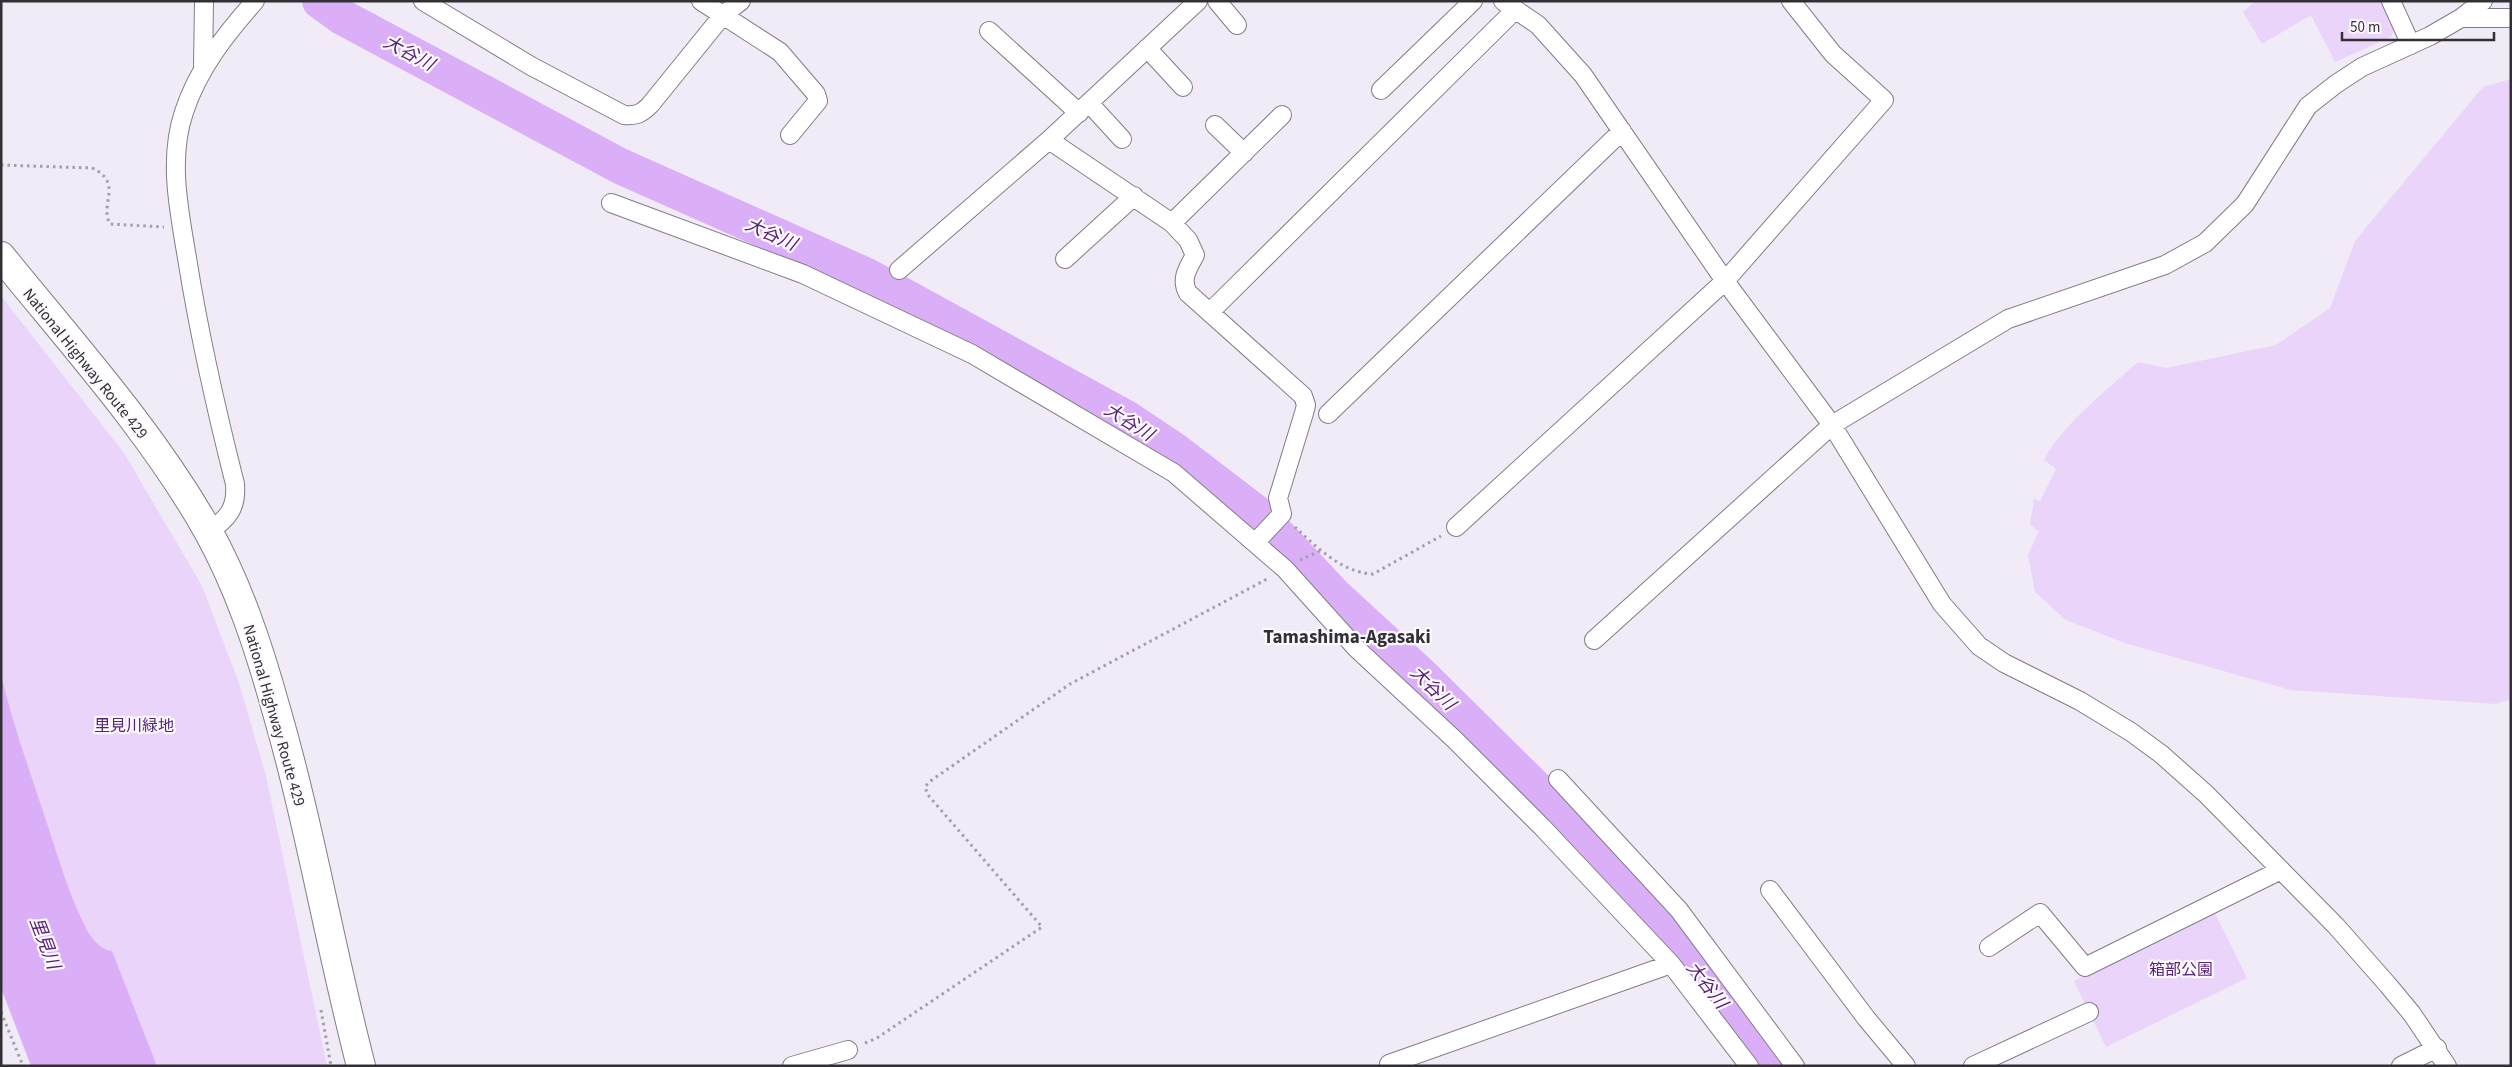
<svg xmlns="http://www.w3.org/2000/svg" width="2512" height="1067" font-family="'Source Sans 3','Noto Sans JP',sans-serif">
<rect width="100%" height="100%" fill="#f1eaf7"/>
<path fill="#ead4f9" d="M2255,1H2380L2394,30L2391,37L2335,62L2311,15L2262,44L2243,12Z
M2511,79V699L2496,704L2291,690L2125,643L2066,620L2035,592L2028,555L2039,531L2030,525L2034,499L2040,501L2056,469L2044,460C2063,424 2107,390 2138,362L2166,368L2276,345L2330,308L2355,241L2483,87Z
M1,296L124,453L202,586L239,683L266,776L327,1066H157L112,952C101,950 92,939 87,930C68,896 58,856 46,820C30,772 13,724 1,675Z
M2214,911L2247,978L2106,1047L2074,981Z"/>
<path fill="#daaff8" d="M1,675C13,724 30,772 46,820C58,856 69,896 87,930C92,939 101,950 112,951L157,1066H31L1,988Z"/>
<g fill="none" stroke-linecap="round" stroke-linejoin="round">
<path stroke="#daaff8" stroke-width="36" d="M320,1L342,17L620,166L867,276L1126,418L1174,450L1259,515L1335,596L1421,675L1581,833L1661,926L1732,1013L1771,1066"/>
<defs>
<path id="minor" d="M423,1L531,66L624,115C636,116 641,114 650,105L723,15L741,1
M701,1L780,52L816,94L818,101L790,135
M1198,1L1049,140L1172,223L1188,240L1195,255C1188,268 1180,279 1188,293L1303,396L1306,405L1304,413L1278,498L1282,514L1255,543
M1217,1L1237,25
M1503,1L1538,25L1583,75L1725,281L1832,425L1942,604L1979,646L2004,663L2080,701L2131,732L2161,754L2206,794L2336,926L2388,985L2412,1014L2447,1066
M2391,1L2411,45
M2461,18H2511
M989,31L1079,113
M1147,48L1183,87
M203,67L204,1
M1381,90L1473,1
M1089,103L1122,139
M1215,125L1244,153
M611,203L803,274L972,354L1174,473L1285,569L1357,649L1455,740L1542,827L1671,964L1749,1066
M1172,223L1282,115
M1065,259L1134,196
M899,270L1049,140
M1210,312L1515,10
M1328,414L1622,131
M1456,527L1725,281L1884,100L1833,54L1791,1
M208,532C228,519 237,508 235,484C216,409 199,334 187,258C179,210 168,159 184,112C198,69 225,35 255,1
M1594,640L1832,425L2008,319L2165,265L2205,243L2245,204L2308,106L2336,84L2362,67L2430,36L2461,18L2483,1
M1558,779L1679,910L1795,1066
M1770,890L1866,1018L1906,1066
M1989,947L2040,913L2085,967L2281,870
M1389,1064L1671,964
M792,1066L848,1050
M1973,1066L2089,1012
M2401,1066L2437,1048"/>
<path id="trunk" d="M1,256C73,345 152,432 208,531C239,587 259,648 276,709C310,826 330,947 361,1066"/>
</defs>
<use href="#minor" stroke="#837c87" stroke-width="20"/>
<use href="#trunk" stroke="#837c87" stroke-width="30"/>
<path stroke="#a39ea8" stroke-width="3" stroke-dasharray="2.5 4" stroke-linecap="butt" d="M1,165L92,168C124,183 99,204 110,224L164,227
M1295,527C1316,547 1343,573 1373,574L1441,536
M1300,560L1320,551
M321,1010L331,1066
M1,1012L23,1066
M865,1043L877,1038L1042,927L928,795L925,787L929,782L1070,684L1269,578"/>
<use href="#minor" stroke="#fff" stroke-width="18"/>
<use href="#trunk" stroke="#fff" stroke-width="28"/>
</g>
<g text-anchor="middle" stroke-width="4.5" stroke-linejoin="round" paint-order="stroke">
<g font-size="16" fill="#333035" stroke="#fcf9fe">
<text transform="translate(86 363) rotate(51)" y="6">National Highway Route 429</text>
<text transform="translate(275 715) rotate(74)" y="6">National Highway Route 429</text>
</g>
<g font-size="16" fill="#592476" stroke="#fcf9fe">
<text x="134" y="731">里見川緑地</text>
<text x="2181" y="975">箱部公園</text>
</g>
<g font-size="18" font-style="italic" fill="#592476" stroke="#fcf9fe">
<text transform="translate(409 53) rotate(28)" y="6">大谷川</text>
<text transform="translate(771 234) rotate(24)" y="6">大谷川</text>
<text transform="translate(1129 422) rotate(32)" y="6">大谷川</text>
<text transform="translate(1433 688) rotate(44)" y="6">大谷川</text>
<text transform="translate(45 943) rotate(69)" y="6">里見川</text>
<text transform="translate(1707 985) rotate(52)" y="6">大谷川</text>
</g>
<g font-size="19" font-weight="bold" fill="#333035" stroke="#fcf9fe">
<text x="1347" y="643">Tamashima-Agasaki</text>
</g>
</g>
<rect width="2512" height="1067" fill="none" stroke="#333035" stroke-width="5"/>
<path d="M2342 32v8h152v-8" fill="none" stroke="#333035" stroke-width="2.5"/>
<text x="2350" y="32" font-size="15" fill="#333035" stroke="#fcf9fe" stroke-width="4" paint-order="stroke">50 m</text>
</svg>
